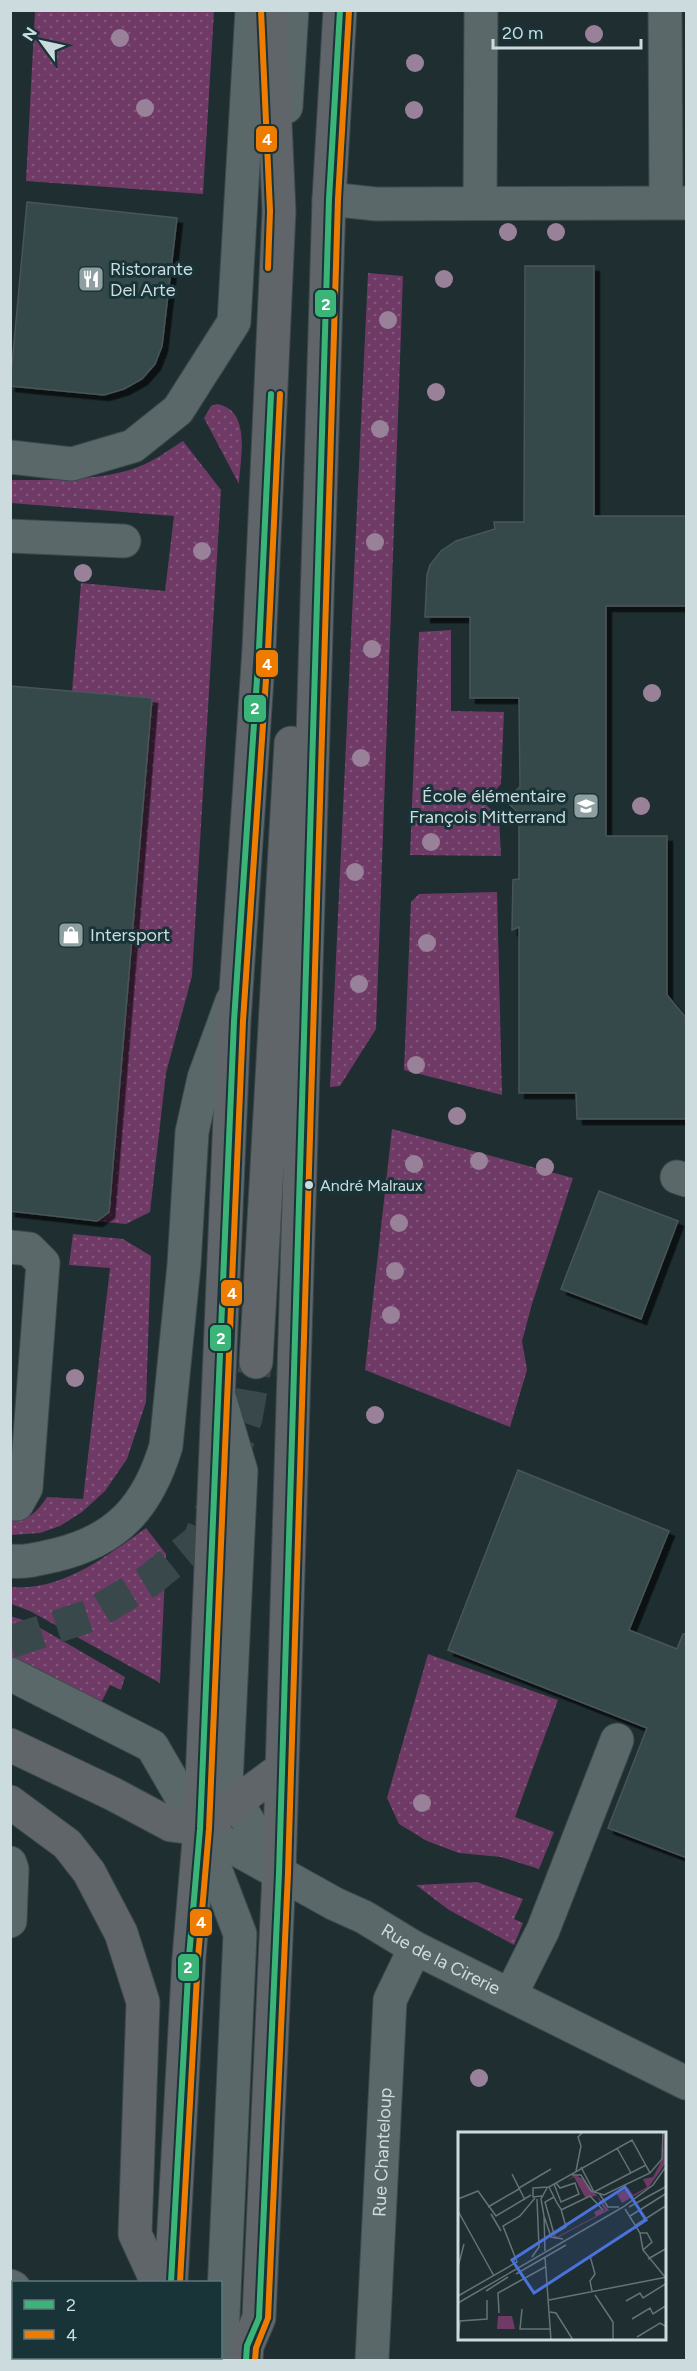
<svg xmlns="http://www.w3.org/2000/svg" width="697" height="2371" font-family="Figtree,sans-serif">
<defs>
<pattern id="grass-dots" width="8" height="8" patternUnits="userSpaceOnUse" patternTransform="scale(1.5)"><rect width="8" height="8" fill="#6f3b66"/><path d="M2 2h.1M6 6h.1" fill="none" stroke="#82577b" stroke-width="1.8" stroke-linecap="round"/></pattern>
<filter id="shadow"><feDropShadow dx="5.5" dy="5.5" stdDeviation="0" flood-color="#0009"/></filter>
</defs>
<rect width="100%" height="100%" fill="#1f2e31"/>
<path fill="url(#grass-dots)" d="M35,11H214L203,194L26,181Z
M368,273L403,276L376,1029L340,1086L330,1087Z
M217,404C252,410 240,459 239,484L204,418L211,406Z
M183,441L221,490L192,976L166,1073L150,1212L126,1224L93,1221L102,1217L109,1207L152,699L72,691L81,583L165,591L174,516L11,503L10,480C50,480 107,481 143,465C157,459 170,449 183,441Z
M451,630V711L504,712L501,784L484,803L499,817L501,856L410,855L419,632Z
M497,892L502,1095L404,1070L411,902L419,894Z
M392,1129L573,1178L532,1304L522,1341L527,1370L510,1427L365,1370Z
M73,1234L123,1239L151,1256L146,1402L127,1459L105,1491L82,1512L60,1526L40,1533L11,1535V1519C29,1521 37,1512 47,1497L83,1499L110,1268L69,1265Z
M146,1528L166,1554L160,1683L30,1611L11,1604V1587C63,1591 105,1557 146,1528Z
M10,1616L30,1622L125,1677L121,1690L110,1685L100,1705L11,1659Z
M428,1654L558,1700L515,1817L554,1832L539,1869L501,1857L459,1853L427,1841L399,1824L387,1798Z
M477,1882L523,1899L514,1919L523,1923L514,1945L449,1910L416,1885Z"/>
<path fill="#34484b" stroke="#495557" stroke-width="1.5" filter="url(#shadow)" d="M27,202L177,218L162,346L155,364L142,379L124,389L104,395L10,386Z
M525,266H594V516H687V606H606V836H667V995L687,1019V1119H577L576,1093H519V927L512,930L513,880L519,879V813L504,800L520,787L519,698H470V617H425L427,575L430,565L441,551L456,541L495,529L494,522H524Z
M10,686L152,698L109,1212L97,1221L10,1211Z
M599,1191L678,1221L641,1319L561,1289Z
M518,1470L669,1531L629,1630L677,1649L683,1634H687V1858L608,1828L647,1728L448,1650Z"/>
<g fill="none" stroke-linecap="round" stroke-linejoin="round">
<path stroke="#39484b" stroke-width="33" stroke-dasharray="33 16" stroke-linecap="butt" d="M10,1642L92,1615L150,1580L199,1540L221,1488L246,1418L256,1362"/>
<defs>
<g id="minor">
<path d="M665,10L666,202"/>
<path d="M286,107L292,10"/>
<path d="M329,199L376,204L686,203"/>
<path d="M480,203L481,10"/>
<path d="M10,457L72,464L133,446L178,410L234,322L252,10"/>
<path d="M10,536L124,541"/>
<path d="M677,1177L686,1180"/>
<path d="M10,1247L29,1249L43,1263L26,1488L17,1504H10"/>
<path d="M220,1400L241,1471L226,1784L278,1871"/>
<path d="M10,1561C27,1563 41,1558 56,1555C118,1540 148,1506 166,1446L184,1265L192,1132L204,1078L232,1001"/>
<path d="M10,1674L152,1746L200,1829L240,1934L221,2360"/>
<path id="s1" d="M200,1829L335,1904L364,1917L415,1948L686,2083"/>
<path d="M10,1863L12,1869L10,1921"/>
<path d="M511,1994L543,1930L617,1740"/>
<path d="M10,2286L14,2288"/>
<path d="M81,2358L82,2360"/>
<path id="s2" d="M372,2360L390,2000L415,1948"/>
</g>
<path id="major" d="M256,1362L291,743
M10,1745L113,1794L171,1825L200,1829L281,1769
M10,1802L67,1844L89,1872L121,1933L143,2002L135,2234L157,2282
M171,2282L189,1957L200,1829L234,1021L259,649L279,211L270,10
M171,2360L172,2358
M246,2360L247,2346L259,2318L279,1873L329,199L340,10"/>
</defs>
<use href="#minor" stroke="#3c494b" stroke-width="35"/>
<use href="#major" stroke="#3c494b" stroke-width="35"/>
<use href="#minor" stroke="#5b6869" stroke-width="33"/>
<use href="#major" stroke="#60656a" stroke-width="33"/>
<defs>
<path id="bus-1" d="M171,2282L189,1957L200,1829L234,1021L259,649L271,394
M246,2360L247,2346L259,2318L279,1873L329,199L340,10"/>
<path id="bus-2" d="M261,10L270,211L268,268
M180,2282L198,1958L209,1829L243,1021L268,650L280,394
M255,2360L256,2348L268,2318L288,1873L338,199L349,11"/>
</defs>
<use href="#bus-1" stroke="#183438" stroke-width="10"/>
<use href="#bus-2" stroke="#183438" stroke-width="10"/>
<use href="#bus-1" stroke="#3ab477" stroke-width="6"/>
<use href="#bus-2" stroke="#ee7c00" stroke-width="6"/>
</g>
<g fill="#9a819a">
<circle cx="594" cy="34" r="9"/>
<circle cx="120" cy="38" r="9"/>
<circle cx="415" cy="63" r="9"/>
<circle cx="145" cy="108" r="9"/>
<circle cx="414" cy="110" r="9"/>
<circle cx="508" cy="232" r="9"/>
<circle cx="556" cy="232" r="9"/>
<circle cx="444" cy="279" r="9"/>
<circle cx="388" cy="320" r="9"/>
<circle cx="436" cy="392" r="9"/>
<circle cx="380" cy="429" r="9"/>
<circle cx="375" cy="542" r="9"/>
<circle cx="202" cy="551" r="9"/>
<circle cx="83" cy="573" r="9"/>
<circle cx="372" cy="649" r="9"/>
<circle cx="652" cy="693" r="9"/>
<circle cx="361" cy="758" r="9"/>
<circle cx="641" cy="806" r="9"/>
<circle cx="431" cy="842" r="9"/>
<circle cx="355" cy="872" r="9"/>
<circle cx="427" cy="943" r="9"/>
<circle cx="359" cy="984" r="9"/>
<circle cx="416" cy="1065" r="9"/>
<circle cx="457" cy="1116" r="9"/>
<circle cx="479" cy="1161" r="9"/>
<circle cx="414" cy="1164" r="9"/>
<circle cx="545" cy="1167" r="9"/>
<circle cx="399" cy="1223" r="9"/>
<circle cx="395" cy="1271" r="9"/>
<circle cx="391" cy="1315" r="9"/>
<circle cx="75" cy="1378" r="9"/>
<circle cx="375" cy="1415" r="9"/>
<circle cx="422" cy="1803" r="9"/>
<circle cx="479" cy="2078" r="9"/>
</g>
<defs>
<symbol id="restaurant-square" viewBox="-11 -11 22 22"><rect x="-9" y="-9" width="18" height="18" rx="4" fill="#8f9fa1" stroke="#183438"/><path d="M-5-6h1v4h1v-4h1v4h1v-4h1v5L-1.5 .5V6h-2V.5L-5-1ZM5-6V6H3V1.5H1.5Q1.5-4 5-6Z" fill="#fff"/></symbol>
<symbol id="school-square" viewBox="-11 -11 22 22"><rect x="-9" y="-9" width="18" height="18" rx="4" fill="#8f9fa1" stroke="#183438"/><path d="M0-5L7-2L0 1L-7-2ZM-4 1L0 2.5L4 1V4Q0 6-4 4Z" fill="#fff"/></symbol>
<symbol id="shop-square" viewBox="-11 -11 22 22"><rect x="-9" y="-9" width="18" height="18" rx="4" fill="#8f9fa1" stroke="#183438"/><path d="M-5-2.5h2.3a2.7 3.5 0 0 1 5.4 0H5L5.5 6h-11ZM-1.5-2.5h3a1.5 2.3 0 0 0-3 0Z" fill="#fff"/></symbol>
</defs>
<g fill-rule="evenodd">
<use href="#restaurant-square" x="76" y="264" width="30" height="30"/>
<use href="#school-square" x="571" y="791" width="30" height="30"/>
<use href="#shop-square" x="56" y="920" width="30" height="30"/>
</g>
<circle fill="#ccdcde" stroke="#183438" stroke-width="2" cx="309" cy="1185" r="5"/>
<g text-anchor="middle" stroke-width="6" stroke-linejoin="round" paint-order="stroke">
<g font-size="16" fill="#ccdcde" stroke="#183438" text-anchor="start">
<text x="320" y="1191">André Malraux</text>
</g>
<g font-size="18" fill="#ccdcde" stroke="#183438" text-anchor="start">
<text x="110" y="275">Ristorante<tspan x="110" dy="21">Del Arte</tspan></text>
<text x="566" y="802" text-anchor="end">École élémentaire<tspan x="566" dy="21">François Mitterrand</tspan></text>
<text x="90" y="941">Intersport</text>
</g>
<g font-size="18" fill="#ccdcde" stroke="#183438">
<text dy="6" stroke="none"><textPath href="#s1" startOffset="274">Rue de la Cirerie</textPath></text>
<text dy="6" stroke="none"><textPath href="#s2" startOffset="208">Rue Chanteloup</textPath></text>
</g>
</g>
<g transform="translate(458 2132)">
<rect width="208" height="208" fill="#1f2e31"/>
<path d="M207,0L208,31L190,56L164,71L159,62L170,56L175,63L189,55L185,47L195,45L204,28ZM117,43L125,47L151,78L99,106L96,105L92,98L99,105L138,84L136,80L142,77L147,79L139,64L127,65L116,45L109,49Z" fill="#6f3b66"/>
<path d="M40,184H54L57,197H39Z" fill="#6f3b66"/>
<path fill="none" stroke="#647476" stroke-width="1.5" d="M159,16L173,41M123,35L136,60M118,39L123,14L120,5L125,0M192,41L204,27L205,0M54,42L67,68M96,52L103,70L121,62L117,51L102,56L98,51M91,55L99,71L103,77L108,95L96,102L87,70L96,65M61,56L93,37M89,56L83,67L86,84L93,105L105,107M136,60L188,33M141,61L150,75H161M84,64L75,65V56L91,55L174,8L192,41L146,63L133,59L123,43H114M0,67L20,59L38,84L73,63M30,75L61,57M171,75L209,54M167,77L182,101L185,118L207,145M103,78L132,64L145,78M0,79L36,144M33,82L43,99M86,84L87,119M172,84L209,61M178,93L209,73M182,101H189L194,110L185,118M132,124L137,142L132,149L134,159M74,125L81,115L79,67M87,125L93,208M190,127L209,116M0,135L6,112M58,142L108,113M28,159L50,145M137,163L155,190V208M0,164L59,130L45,94L62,84L77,66M91,168L209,145M168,169L182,161L185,166L209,151M0,171L165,75L195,53L209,33M64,177L62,197H93M92,180L98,181L115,208M41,181L40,161L87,135M174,187L192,176L195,182L209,173M0,205L2,189L29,187V168M179,205L202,191L209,195"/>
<path fill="#4972da" fill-opacity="0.15" stroke="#4972da" stroke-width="3" d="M167,55L188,88L76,161L54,128Z"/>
<rect width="208" height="208" fill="none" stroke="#ccdcde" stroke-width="3"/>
</g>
<g stroke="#183438" stroke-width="2">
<rect x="255" y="125" width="23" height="28" rx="6" fill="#ee7c00"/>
<rect x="314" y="289" width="23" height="29" rx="6" fill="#3ab477"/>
<rect x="255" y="649" width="24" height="29" rx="6" fill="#ee7c00"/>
<rect x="243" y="694" width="24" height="29" rx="6" fill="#3ab477"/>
<rect x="220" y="1279" width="23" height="28" rx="6" fill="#ee7c00"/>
<rect x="209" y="1324" width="23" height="28" rx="6" fill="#3ab477"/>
<rect x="189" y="1908" width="24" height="29" rx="6" fill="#ee7c00"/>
<rect x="177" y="1953" width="23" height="29" rx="6" fill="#3ab477"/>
</g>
<g font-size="16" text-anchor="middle" font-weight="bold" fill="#fff">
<text x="267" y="145">4</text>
<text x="326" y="310">2</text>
<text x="267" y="670">4</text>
<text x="255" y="714">2</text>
<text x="232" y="1299">4</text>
<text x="221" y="1344">2</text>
<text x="201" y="1928">4</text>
<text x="188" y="1973">2</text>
</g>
<rect width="697" height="2371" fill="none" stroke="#ccdcde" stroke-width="24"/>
<rect x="12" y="2281" width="210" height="78" fill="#183438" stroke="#60777a" stroke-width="1.5"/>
<rect x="24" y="2300" width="30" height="9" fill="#3ab477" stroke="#60777a" stroke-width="1.5"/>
<text x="66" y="2311" font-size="18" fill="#ccdcde">2</text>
<rect x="24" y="2330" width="30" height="9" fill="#ee7c00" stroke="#60777a" stroke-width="1.5"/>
<text x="66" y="2341" font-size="18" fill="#ccdcde">4</text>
<g transform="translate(42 42) rotate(303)" stroke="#183438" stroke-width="4.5" paint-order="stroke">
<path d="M0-4.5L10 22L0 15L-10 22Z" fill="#ccdcde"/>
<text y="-9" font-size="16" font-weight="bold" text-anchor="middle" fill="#ccdcde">N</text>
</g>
<path d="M493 39v9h148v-9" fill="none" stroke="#ccdcde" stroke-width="3"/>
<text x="502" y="39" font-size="18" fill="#ccdcde" stroke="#183438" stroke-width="4.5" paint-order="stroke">20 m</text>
</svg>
